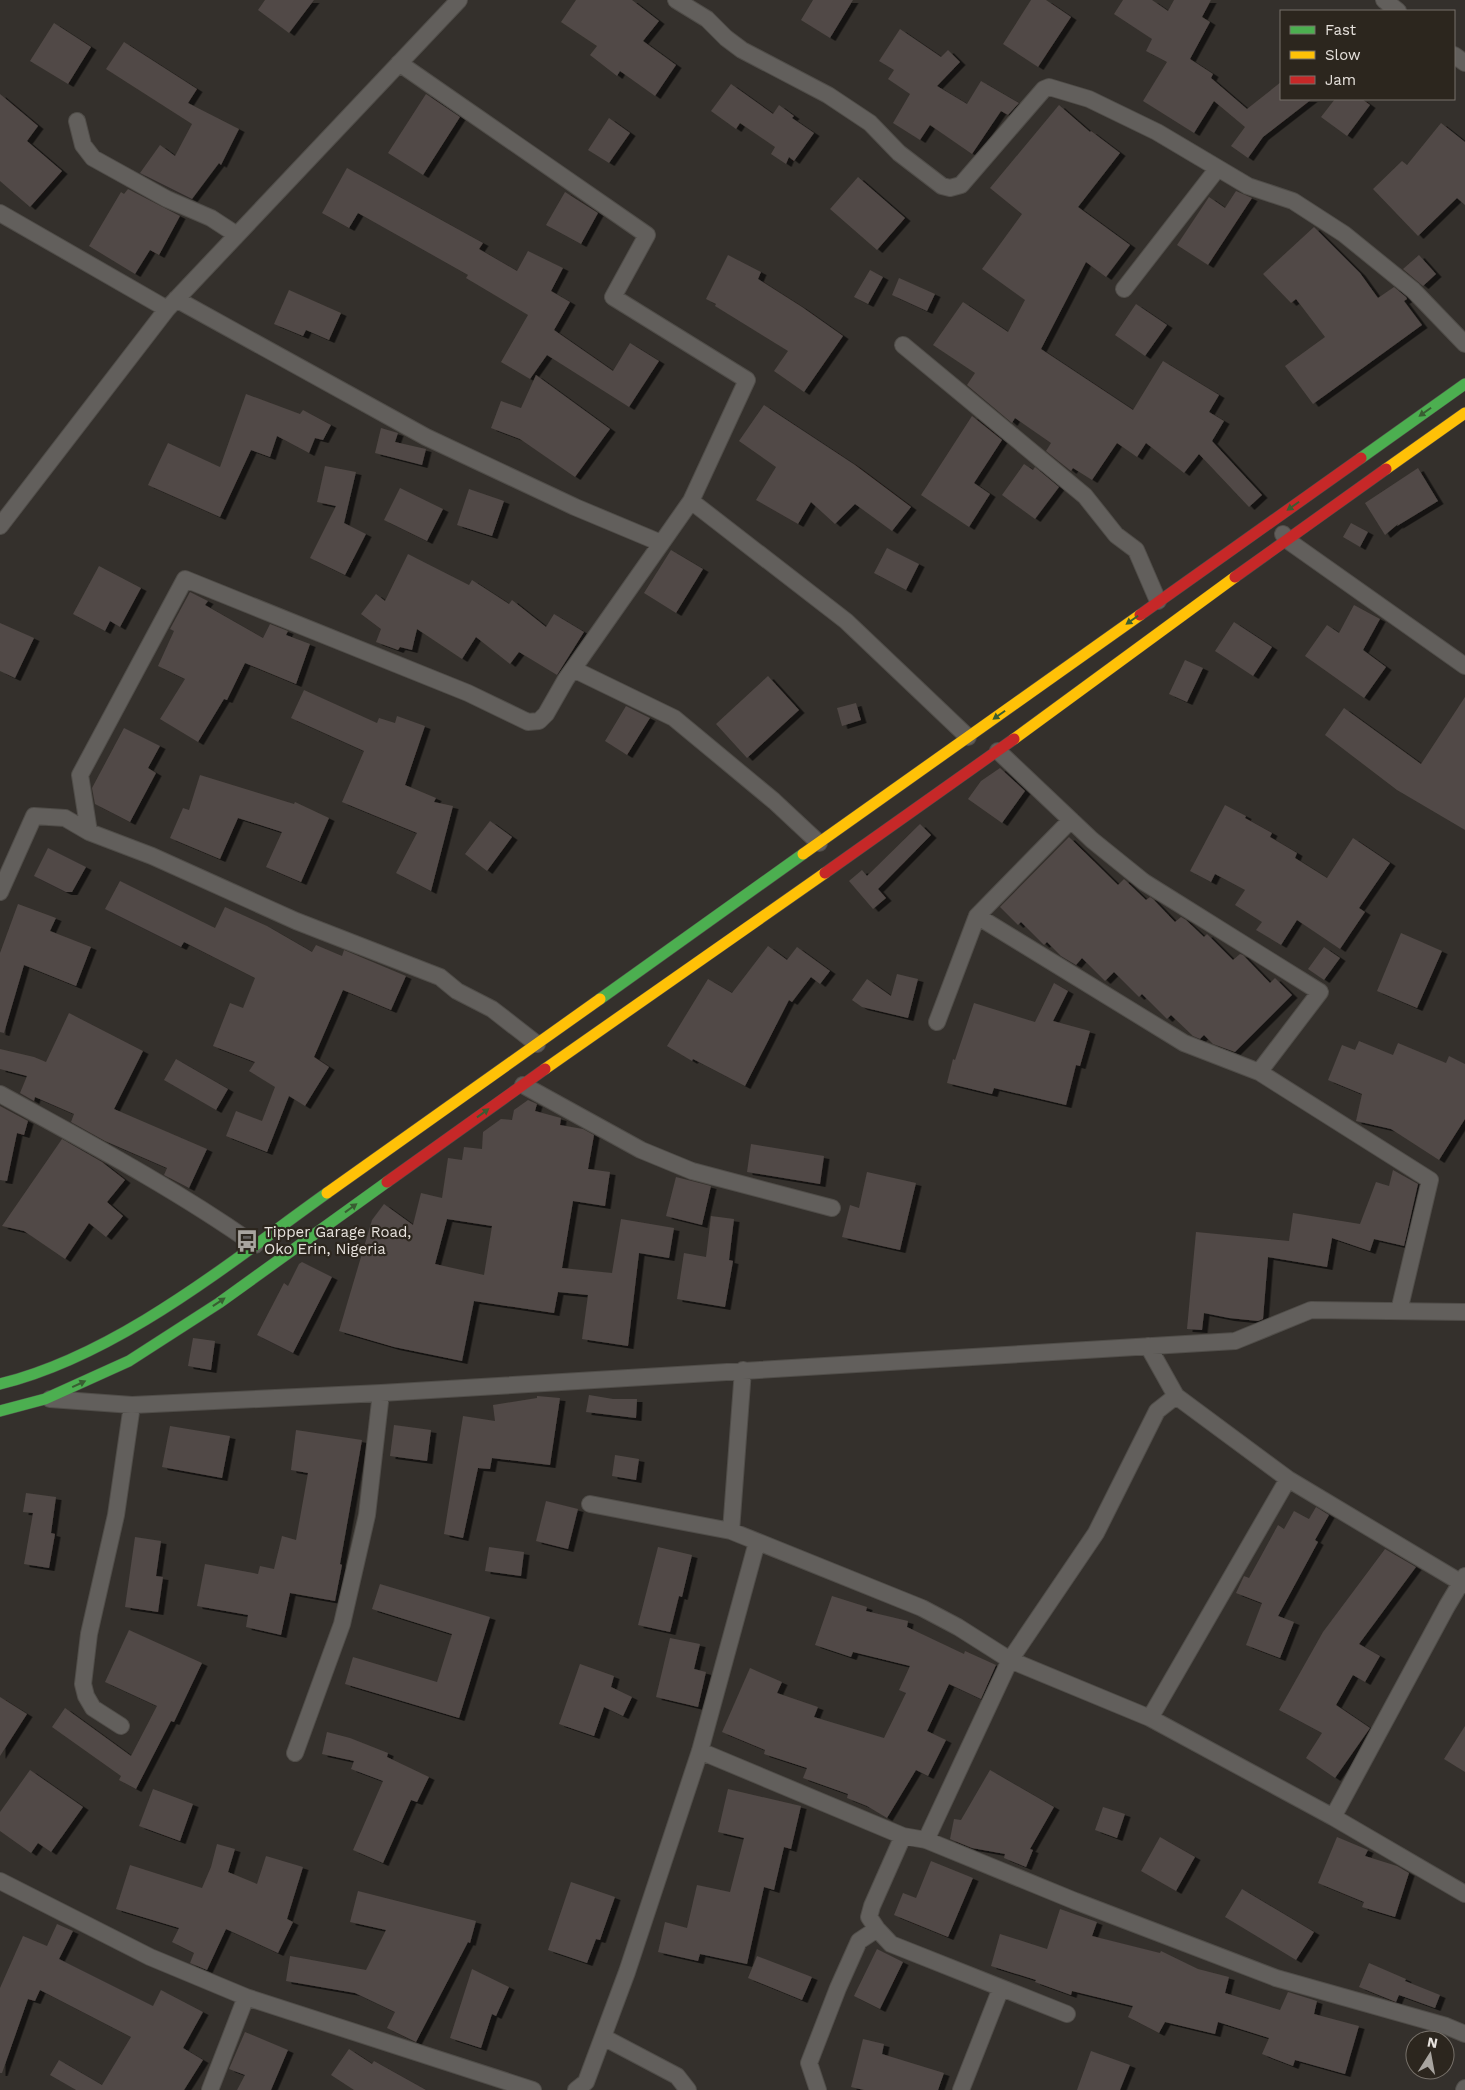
<svg xmlns="http://www.w3.org/2000/svg" width="1465" height="2090" font-family="'Work Sans',sans-serif">
<defs>
<filter id="shadow"><feDropShadow dx="5.5" dy="3" stdDeviation="0" flood-color="#0009"/></filter>
</defs>
<rect width="100%" height="100%" fill="#34302c"/>
<path fill="#514946" fill-rule="evenodd" filter="url(#shadow)" d="M265,0H314L289,33L258,10Z
M576,0H632L659,21L643,41L676,65L655,96L620,71L617,76L590,55L597,46L561,22Z
M813,0H853L830,38L801,20Z
M1031,0H1046L1071,17L1038,67L1003,44Z
M1123,0H1152L1168,11L1174,0H1211L1202,17L1210,22L1190,59L1213,74L1211,78L1247,109L1281,82V99H1312L1263,137L1248,158L1231,146L1245,127L1214,101L1194,133L1143,101L1167,62L1146,51L1152,39L1114,14Z
M54,23L91,47L68,84L30,61Z
M900,29L941,57L948,50L960,62L937,86L967,104L981,81L1019,103L1008,115L1001,111L972,154L930,125L920,140L893,123L910,94L888,79L894,70L879,61Z
M124,42L197,89L188,103L239,129L221,165L219,163L192,199L140,173L160,145L175,156L192,124L106,69Z
M731,84L773,114L779,105L794,116L792,118L814,133L794,161L789,157L786,164L771,154L775,147L740,123L736,129L711,111Z
M0,94L38,126L27,141L62,171L30,207L0,181Z
M426,94L460,117L423,175L388,153Z
M1335,99H1362L1370,105L1347,136L1321,117Z
M1059,105L1090,132L1091,131L1120,153L1078,207L1130,245L1106,277L1086,262L1041,349L1133,410L1163,361L1219,395L1209,412L1224,421L1212,441L1262,495L1249,507L1199,454L1184,473L1146,443L1137,457L1117,443L1092,480L1073,468L1071,471L1046,451L1051,443L1015,418L1012,423L967,385L975,373L933,345L963,302L1008,332L1025,300L982,269L1022,214L990,188Z
M609,118L630,133L609,163L588,150Z
M1441,123L1465,142V205L1457,198L1418,236L1373,189L1402,161L1407,165Z
M347,168L483,243L479,249L517,271L528,251L563,268L551,291L570,302L554,330L613,371L630,343L659,361L629,407L547,355L530,379L501,362L528,315L466,278L468,275L358,213L349,228L322,213Z
M858,177L905,218L877,250L830,209Z
M128,189L180,216L159,255L150,250L135,274L89,246L121,192L124,194Z
M1236,191L1252,198L1208,265L1177,245L1209,197L1225,208Z
M565,192L598,213L581,244L546,225Z
M1314,227L1360,273L1378,298L1394,287L1406,297L1407,299L1404,301L1422,325L1313,404L1285,366L1325,337L1296,299L1291,303L1263,274Z
M728,255L761,272L758,279L802,307L843,336L804,392L774,371L788,351L715,306L716,304L706,299Z
M1419,255L1436,274L1423,286L1403,269Z
M870,270L883,277L868,304L854,297Z
M899,278L935,294L927,311L892,295Z
M289,290L341,313L329,340L306,330L303,336L274,324Z
M1136,304L1167,325L1145,356L1115,335Z
M536,375L610,429L575,477L520,439L491,428L501,401L521,408Z
M246,394L300,414L303,410L331,425L323,440L315,438L309,453L277,436L270,457L251,450L220,517L148,485L168,443L220,467Z
M764,405L855,465L911,507L892,531L855,504L835,524L811,502L798,524L756,500L776,467L739,441Z
M972,416L1002,440L974,483L990,494L969,527L921,495Z
M381,428L398,433L395,442L426,449L422,465L375,453Z
M1024,464L1033,470L1035,467L1059,487L1035,519L1002,495Z
M325,466L356,472L344,523L366,534L345,575L310,558L336,506L317,502Z
M1418,468L1438,501L1397,526L1398,524L1385,535L1365,503Z
M400,488L443,509L427,541L384,520Z
M469,489L504,501L492,536L457,525Z
M1351,523L1368,532L1360,547L1343,537Z
M887,548L919,564L906,590L874,573Z
M671,550L703,569L676,613L644,593Z
M408,554L469,585L472,580L509,604L512,600L546,627L554,614L584,632L557,675L519,652L510,664L476,637L462,659L417,629L412,650L400,647L398,650L376,642L381,629L361,614L376,594L385,601Z
M99,566L141,588L120,627L110,621L105,631L73,614Z
M190,592L208,601L205,605L263,638L270,624L288,631L286,635L310,644L296,684L245,663L227,700L224,699L198,742L160,719L185,679L158,666L174,631L170,629Z
M1354,605L1380,619L1363,650L1386,667L1364,698L1305,656L1327,625L1339,633Z
M1234,622L1272,647L1253,676L1215,651Z
M0,623L34,638L15,678L0,671Z
M1185,660L1203,668L1187,702L1169,694Z
M768,676L799,710L747,758L716,724Z
M304,690L377,723L379,718L395,723L397,716L425,726L405,785L436,798L434,802L453,806L431,891L396,873L417,833L342,802L364,751L291,718Z
M1465,697V830L1397,790L1325,735L1344,708L1421,764Z
M856,703L861,720L842,726L837,708Z
M626,706L650,718L627,755L605,741Z
M124,728L160,746L148,768L156,773L130,822L95,804L92,788Z
M1000,768L1025,791L1002,823L968,799L981,781Z
M200,775L294,804L295,802L329,818L301,882L266,867L282,832L238,818L220,859L170,838L183,808L189,810Z
M1225,805L1246,816L1245,818L1272,833L1270,837L1297,853L1295,858L1327,878L1353,838L1390,863L1359,908L1365,912L1340,949L1297,920L1281,945L1256,930L1262,922L1235,905L1245,890L1215,874L1211,882L1190,871Z
M490,821L512,837L487,871L465,854Z
M920,824L931,835L878,889L886,898L873,909L849,881L862,870L867,876Z
M1069,837L1118,885L1124,879L1146,900L1150,897L1153,899L1175,922L1181,917L1186,920L1204,937L1207,934L1233,960L1240,954L1243,955L1270,983L1275,978L1292,995L1235,1052L1213,1044L1204,1035L1200,1039L1193,1036L1171,1015L1167,1019L1142,994L1139,997L1114,972L1105,981L1082,958L1076,965L1061,956L1047,942L1044,945L1021,922L1018,925L1000,907Z
M48,848L86,867L72,892H66L34,876Z
M120,881L215,928L225,907L267,926L312,952L316,945L342,956L344,950L406,976L391,1010L343,990L314,1057L329,1067L305,1106L289,1096L267,1152L226,1136L236,1111L262,1121L275,1087L249,1071L255,1062L213,1046L230,1003L243,1008L255,978L184,942L181,947L105,909Z
M18,904L56,918L50,931L91,947L76,986L24,965L4,1033L0,1032V953Z
M1401,933L1442,951L1417,1008L1377,991Z
M768,946L787,960L797,947L830,971L820,984L811,977L792,1002L789,1000L745,1086L693,1059L692,1061L667,1046L708,979L732,993Z
M1324,947L1340,958L1324,980L1308,969Z
M897,974L918,979L908,1018L862,1007L852,1000L867,979L891,996Z
M1054,983L1068,991L1053,1021L1090,1031L1080,1066L1076,1065L1066,1105L994,1088L992,1094L947,1083L953,1059L955,1060L974,1003L1035,1022Z
M69,1013L143,1051L114,1109L207,1149L189,1188L164,1175L167,1168L105,1141L71,1122L74,1114L35,1097L34,1101L20,1093L27,1076L0,1069V1049L34,1057L46,1062Z
M1359,1041L1393,1055L1398,1043L1446,1063L1449,1056L1465,1064V1119L1439,1160L1391,1129L1356,1121L1362,1094L1328,1080L1342,1045L1355,1050Z
M176,1059L228,1089L216,1110L164,1080Z
M528,1100L537,1104L535,1111L561,1118L560,1125L583,1129L594,1135L588,1169L610,1172L605,1206L573,1201L562,1268L612,1273L621,1219L674,1228L669,1258L639,1253L628,1346L582,1339L588,1295L558,1292L554,1313L474,1301L462,1361L394,1347L339,1331L372,1220L384,1204L413,1225L421,1193L442,1198L448,1158L462,1160L464,1147L482,1149L483,1132L501,1119L512,1120L514,1110ZM447,1219L492,1226L484,1275L435,1264Z
M0,1106L28,1121L24,1135L17,1133L7,1181L0,1180Z
M62,1139L102,1162L125,1180L107,1202L123,1216L106,1237L89,1223L65,1259L24,1231L2,1226Z
M751,1144L824,1156L820,1184L747,1172Z
M1393,1170L1418,1184L1404,1246L1374,1239L1370,1251L1332,1238L1327,1267L1268,1257L1263,1319L1258,1321L1229,1318L1204,1313L1202,1330L1187,1329L1196,1232L1289,1241L1293,1213L1360,1224L1376,1182L1389,1186Z
M867,1172L916,1183L900,1250L842,1237L850,1205L859,1208Z
M676,1177L711,1186L702,1225L666,1216Z
M711,1216L734,1219L729,1260L733,1261L725,1307L677,1299L684,1253L706,1257Z
M302,1262L332,1277L293,1353L257,1335L284,1283L288,1286L299,1264Z
M193,1338L215,1341L211,1370L188,1366Z
M589,1395L613,1399H637L636,1418L586,1412Z
M537,1396L560,1398L550,1465L492,1458L490,1469L478,1468L463,1538L444,1534L463,1416L495,1421L493,1405L537,1398Z
M394,1425L431,1430L427,1461L390,1456Z
M170,1426L230,1436L222,1478L162,1467Z
M296,1430L362,1440L340,1564L342,1565L335,1601L290,1593L281,1635L246,1627L248,1615L197,1606L205,1564L258,1574L260,1566L274,1569L282,1536L296,1540L308,1473L291,1470Z
M615,1455L639,1459L636,1480L612,1476Z
M26,1493L56,1497L51,1533L55,1534L49,1568L24,1564L33,1513L23,1512Z
M546,1501L578,1509L568,1549L536,1541Z
M1316,1507L1329,1515L1315,1540L1318,1542L1278,1616L1294,1622L1280,1658L1246,1645L1262,1603L1236,1593L1244,1576L1249,1578L1278,1525L1284,1529L1294,1511L1309,1519Z
M135,1537L161,1541L156,1576L163,1577L158,1612L125,1607Z
M489,1547L524,1552L521,1576L485,1571Z
M658,1547L692,1555L682,1597L679,1596L670,1632L638,1625Z
M1385,1549L1416,1567L1359,1644L1380,1656L1365,1682L1353,1675L1336,1705L1370,1728L1335,1778L1306,1758L1322,1733L1279,1710L1323,1632Z
M380,1584L490,1617L459,1718L345,1684L353,1657L437,1682L452,1634L372,1609Z
M832,1596L867,1607L866,1611L908,1621L907,1627L964,1654L965,1651L996,1665L981,1699L949,1684L927,1731L946,1740L928,1776L916,1770L887,1818L867,1806L847,1798L848,1794L803,1778L807,1768L764,1754L765,1750L722,1732L750,1668L782,1682L777,1693L818,1707L814,1717L884,1738L906,1693L899,1690L910,1666L853,1652L851,1657L815,1645Z
M129,1630L202,1663L174,1722L171,1721L136,1789L119,1780L121,1776L52,1727L65,1708L131,1756L157,1706L105,1682Z
M670,1638L700,1644L694,1669L706,1672L698,1707L656,1697Z
M580,1664L614,1676L611,1687L632,1697L623,1716L604,1707L594,1736L559,1724Z
M0,1697L27,1714L0,1756Z
M1465,1726V1772L1444,1759Z
M327,1732L350,1738L388,1753L387,1757L429,1777L417,1802L411,1800L383,1863L353,1850L383,1781L351,1769L354,1761L322,1754Z
M30,1770L83,1807L51,1852L38,1843L31,1853L0,1831V1812Z
M990,1770L1054,1807L1030,1849L1033,1850L1026,1867L1004,1858L1005,1854L972,1848L950,1839L954,1819L961,1820Z
M153,1789L193,1804L180,1841L139,1826Z
M728,1789L801,1806L791,1849L784,1847L774,1890L764,1887L747,1964L700,1954L698,1961L658,1952L665,1922L687,1928L697,1885L730,1892L744,1838L718,1832Z
M1103,1807L1125,1814L1117,1838L1095,1830Z
M1160,1837L1195,1857L1176,1891L1141,1871Z
M1337,1837L1368,1850L1365,1856L1397,1866L1409,1873L1395,1917L1362,1907L1364,1902L1318,1883Z
M217,1844L235,1849L228,1872L257,1884L266,1856L303,1867L287,1919L293,1922L278,1953L226,1929L207,1970L190,1963L194,1953L172,1942L179,1928L116,1909L130,1865L202,1888L211,1867Z
M931,1861L973,1878L948,1937L894,1915L903,1893L916,1898Z
M571,1882L615,1897L600,1940L596,1939L587,1963L548,1950Z
M1242,1889L1314,1932L1296,1960L1225,1917Z
M358,1891L476,1921L470,1943L468,1942L416,2042L387,2028L395,2012L355,1993L286,1981L290,1956L366,1970L386,1930L350,1922Z
M1060,1909L1097,1922L1092,1936L1160,1953L1161,1951L1198,1969L1229,1977L1225,1993L1280,2010L1288,1992L1317,2001L1314,2014L1359,2026L1345,2074L1295,2060L1293,2066L1262,2054L1269,2038L1218,2022L1215,2034L1165,2022L1159,2033L1128,2017L1133,2006L1072,1991L1071,1995L1035,1982L1036,1980L991,1966L1000,1934L1047,1949Z
M57,1924L73,1931L59,1959L153,2006L161,1990L203,2012L183,2048L203,2060L184,2090H76L50,2075L59,2060L102,2085L131,2037L40,1990L35,2001L28,1999L2,2073H0V1988L23,1936L47,1946Z
M877,1949L903,1962L880,2009L854,1996Z
M757,1956L812,1977L802,2000L748,1978Z
M1369,1963L1406,1979L1405,1981L1440,1995L1435,2008L1399,1995L1396,2002L1359,1987Z
M472,1969L509,1987L496,2016L492,2014L481,2048L450,2038Z
M245,2032L288,2050L271,2090H237L245,2075L229,2069Z
M863,2039L884,2044L882,2054L944,2073L938,2090H864L851,2087Z
M349,2049L372,2064L374,2061L426,2090H354L331,2075Z
M1091,2051L1130,2065L1120,2090H1077Z"/>
<g fill="none" stroke-linecap="round" stroke-linejoin="round">
<defs>
<path id="street" d="M676,0L707,19L726,38L742,50L828,95L870,123L899,153L942,186L950,188L961,185L1044,89L1049,87L1089,99L1157,132L1248,186L1293,201L1344,234L1413,290L1465,344
M1384,0L1398,11
M1454,55L1465,63
M77,121L83,145L93,158L167,199L211,218L237,235
M0,213L167,309
M1124,289L1218,168
M176,299L426,437L575,507L661,543
M903,345L1085,496L1116,535L1136,550L1158,601
M691,501L846,621L968,737
M0,526L167,309L459,0
M1283,534L1287,540L1465,666
M573,669L674,718L774,801L819,843
M89,832L80,775L185,579L468,693L528,722L539,721L546,714L566,679L691,501L747,380L613,297L647,235L399,63
M0,892L34,816L65,818L89,832L152,856L296,921L440,977L457,991L492,1009L537,1044
M977,916L1184,1043L1259,1072L1320,992L1144,882L1092,840L998,751
M937,1022L977,916L1071,820
M1259,1072L1430,1180L1399,1311
M523,1085L641,1150L692,1171L832,1208
M0,1094C87,1142 174,1188 255,1245
M1148,1346L1176,1396L1288,1479L1465,1585
M50,1399L132,1405L381,1393L1235,1341L1311,1310L1465,1312
M590,1504L731,1531L922,1608L958,1627L1010,1660L1150,1718L1333,1817L1465,1894
M731,1531L743,1370
M1150,1718L1288,1479
M121,1726L93,1708L86,1696L83,1684L89,1634L116,1515L132,1405
M700,1751L903,1836L926,1840L1075,1901L1276,1978L1446,2026L1465,2034
M295,1753L342,1624L367,1515L381,1393
M1333,1817L1447,1606L1465,1576
M903,1836L872,1906L869,1917L877,1929L891,1944L1067,2014
M926,1840L1010,1660L1096,1533L1157,1411L1176,1396
M0,1881L150,1957L246,1997L533,2090
M603,2037L677,2076L688,2090
M210,2090L246,1997
M576,2090L586,2082L627,1972L700,1751L757,1542
M818,2090L809,2063L838,1988L859,1941L877,1929
M961,2090L1001,1988
M1464,2090L1465,2088"/>
<path id="fast" d="M1361,458L1465,384
M600,999L803,854
M0,1384C118,1355 229,1263 327,1193
M0,1411L45,1399L129,1361L219,1303L387,1182"/>
<path id="slow" d="M1386,469L1465,413
M1014,739L1235,577
M803,854L1140,615
M545,1069L825,873
M327,1193L600,999"/>
<path id="jam" d="M1235,577L1386,469
M1140,615L1361,458
M825,873L1014,739
M387,1182L545,1069"/>
</defs>
<use href="#street" stroke="#504d49" stroke-width="18"/>
<use href="#fast" stroke="#504d49" stroke-width="12"/>
<use href="#slow" stroke="#504d49" stroke-width="12"/>
<use href="#jam" stroke="#504d49" stroke-width="12"/>
<use href="#street" stroke="#625f5c" stroke-width="16"/>
<use href="#fast" stroke="#4caf50" stroke-width="11"/>
<use href="#slow" stroke="#ffc107" stroke-width="11"/>
<use href="#jam" stroke="#c62828" stroke-width="11"/>
</g>
<defs><path id="oneway-solid" d="M-6-.8H1V-3.2L6.5 0L1 3.2V.8H-6Z" transform="scale(1.25)"/></defs>
<g fill="#395d32">
<use href="#oneway-solid" transform="translate(1425 412) rotate(145)"/>
<use href="#oneway-solid" transform="translate(1293 506) rotate(145)"/>
<use href="#oneway-solid" transform="translate(1132 620) rotate(145)"/>
<use href="#oneway-solid" transform="translate(999 715) rotate(145)"/>
<use href="#oneway-solid" transform="translate(483 1113) rotate(-36)"/>
<use href="#oneway-solid" transform="translate(351 1208) rotate(-36)"/>
<use href="#oneway-solid" transform="translate(219 1302) rotate(-34)"/>
<use href="#oneway-solid" transform="translate(79 1384) rotate(-25)"/>
</g>
<defs>
<symbol id="bus-bare" viewBox="-9 -9 18 18"><path d="M-5-6H5V4H4V6H2V4H-2V6H-4V4H-5ZM-3.5-4V0h7V-4ZM-3.5 1.2v1.5H-2V1.2ZM2 1.2v1.5H3.5V1.2Z" fill="#a8a49f" stroke="#2c261e" stroke-width="2.5" paint-order="stroke"/></symbol>
</defs>
<g fill-rule="evenodd">
<use href="#bus-bare" x="231" y="1225" width="32" height="32"/>
</g>
<g text-anchor="middle" stroke-width="4.5" stroke-linejoin="round" paint-order="stroke">
<g font-size="15" fill="#e7e2dd" stroke="#2c261e" text-anchor="start">
<text x="264" y="1237">Tipper Garage Road,<tspan x="264" dy="17">Oko Erin, Nigeria</tspan></text>
</g>
</g>
<rect x="1280" y="10" width="175" height="90" fill="#2c261e" stroke="#77716a"/>
<rect x="1290" y="26" width="25" height="8" fill="#4caf50" stroke="#77716a"/>
<text x="1325" y="35" font-size="15" fill="#e7e2dd">Fast</text>
<rect x="1290" y="51" width="25" height="8" fill="#ffc107" stroke="#77716a"/>
<text x="1325" y="60" font-size="15" fill="#e7e2dd">Slow</text>
<rect x="1290" y="76" width="25" height="8" fill="#c62828" stroke="#77716a"/>
<text x="1325" y="85" font-size="15" fill="#e7e2dd">Jam</text>
<g transform="translate(1430 2055) rotate(11)"><circle r="24" fill="#2c261e" stroke="#77716a"/>
<path d="M0-4L9 19L0 12L-9 19Z" fill="#a8a49f"/>
<text y="-8" font-size="14" font-weight="bold" text-anchor="middle" fill="#e7e2dd">N</text>
</g>
</svg>
